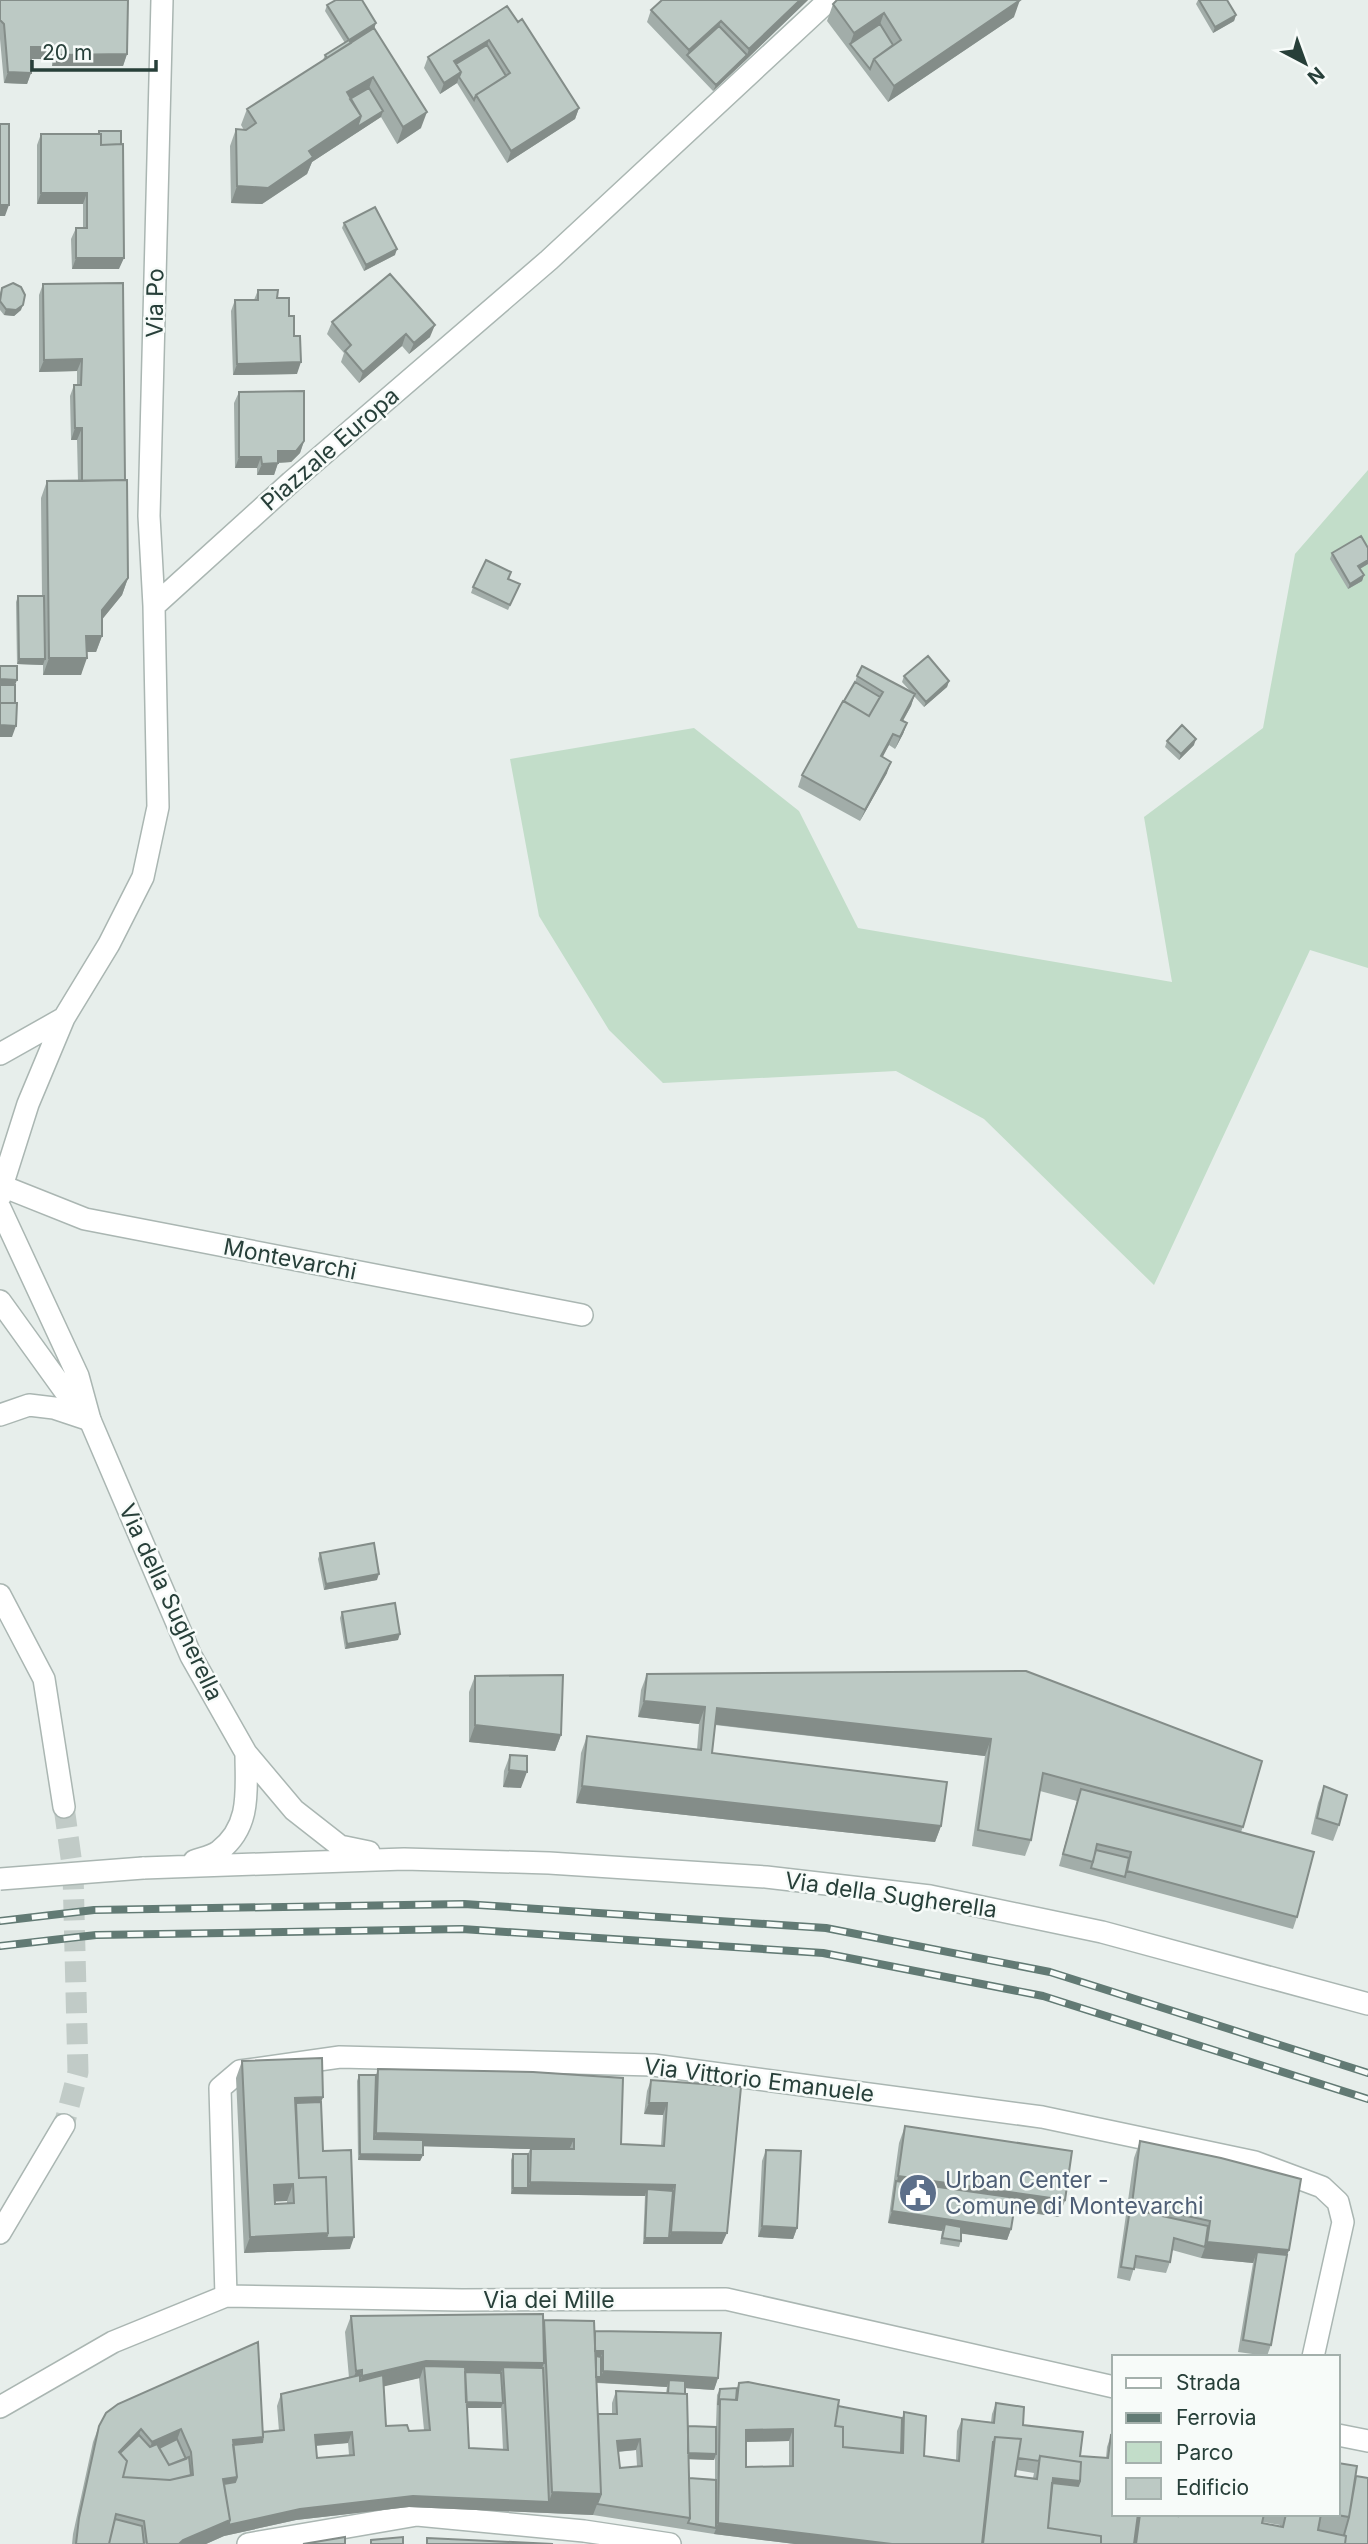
<svg xmlns="http://www.w3.org/2000/svg" width="1368" height="2544" font-family="Inter,sans-serif">
<rect width="100%" height="100%" fill="#e7eeeb"/>
<path fill="#c2ddc9" d="M1368,470V968L1310,950L1154,1285L984,1119L896,1071L663,1083L609,1030L539,916L510,759L694,728L799,811L858,928L1172,982L1144,817L1263,728L1295,554Z"/>
<g fill="none" stroke-linecap="round" stroke-linejoin="round">
<path stroke="#c1cbc7" stroke-width="21" stroke-dasharray="21 10" stroke-linecap="butt" d="M64,1807L73,1872L78,2072L64,2125"/>
<defs>
<path id="pedestrian" d="M2,1186L85,1219L582,1315
M248,2544L417,2515L584,2531L670,2544"/>
<path id="minor" d="M154,606L149,516L162,0
M0,1054L64,1018
M2,1186L28,1104L64,1018L109,944L143,877L158,807L154,606L291,482L549,260L829,0
M0,1415L29,1405L54,1408L90,1420
M0,1595L44,1679L64,1807
M0,2233L64,2125
M226,2296L220,2088L240,2071L340,2057L653,2065L1042,2117L1255,2162L1322,2187L1338,2202L1343,2222L1313,2357
M0,2407L113,2342L226,2296L462,2300L726,2299L1114,2387
M1338,2435L1368,2441"/>
<path id="tertiary" d="M0,1168V1197
M0,1208L78,1376L90,1420L191,1656L246,1753L294,1810L340,1846L369,1852
M0,1301L67,1394L87,1416
M194,1861C202,1858 213,1856 219,1851C252,1826 246,1789 246,1753
M143,1868L404,1859L549,1863L766,1877L930,1896L1102,1932L1368,2004"/>
</defs>
<use href="#pedestrian" stroke="#aab6b2" stroke-width="24"/>
<use href="#minor" stroke="#aab6b2" stroke-width="24"/>
<use href="#tertiary" stroke="#aab6b2" stroke-width="24"/>
<use href="#pedestrian" stroke="#fff" stroke-width="21"/>
<use href="#minor" stroke="#fff" stroke-width="21"/>
<use href="#tertiary" stroke="#fff" stroke-width="21"/>
<defs>
<path id="rail" d="M0,1921L94,1910L464,1904L826,1928L1050,1972L1368,2073
M0,1946L96,1935L462,1929L823,1953L1043,1996L1368,2099"/>
</defs>
<use href="#rail" stroke="#627a74" stroke-width="8"/>
<use href="#rail" stroke="#f7fbf9" stroke-width="5" stroke-dasharray="16" stroke-linecap="butt"/>
<defs>
<path id="tertiary-bridge" d="M0,1879L143,1868"/>
</defs>
<use href="#tertiary-bridge" stroke="#aab6b2" stroke-width="24" stroke-linecap="butt"/>
<use href="#tertiary-bridge" stroke="#fff" stroke-width="21"/>
</g>
<path fill="#a2ada9" fill-rule="evenodd" d="M0,0L127,54L123,66H52V59H31V73L27,84L4,83L0,39Z
M808,0L713,91L647,22L651,10Z
M1198,0H1227L1236,15L1234,21L1213,33L1196,4Z
M833,4L1014,17L888,102L827,21Z
M327,5L374,28L421,128L397,144L381,117L312,162L307,174L262,204L231,203L230,146L236,129L244,130L241,125L247,109L323,60L325,55L345,43L325,11Z
M507,6L579,108L575,119L507,163L457,83L440,94L424,68L428,57Z
M99,131L119,269H72L71,239L76,228H83V204H37V145L41,134H98Z
M344,223L395,255L364,271L342,228Z
M123,283L125,480L128,578L122,595L102,619V636L96,652H86L81,675H43V665L17,664L16,602L18,596H42L41,498L47,481H78L77,440H71L70,396L74,385H77V371L39,372V295L43,284Z
M2,288L21,310L14,316L4,315L0,310V293Z
M258,290L289,316L294,336L297,374L233,375L231,311L235,300H254Z
M332,322L430,337L409,354L402,346L359,383L341,362L344,353L327,334Z
M239,392L304,441L300,453L291,462L278,463L274,475H257V468H235L234,403Z
M1332,553L1368,564L1360,569L1364,575L1362,581L1348,589L1330,559Z
M509,579L520,584L508,610L471,593L473,587Z
M857,676L911,692L902,682L904,676L949,681L947,687L924,707L914,696L911,706L903,721L907,723L903,734L895,749L889,745L882,757L887,773L860,821L798,787L802,775L855,682Z
M1167,741L1194,745L1179,760L1165,747Z
M320,1553L377,1580L324,1590L318,1559Z
M342,1612L398,1640L345,1649L340,1618Z
M1026,1671L1243,1827L1241,1832L1297,1917L1293,1929L1059,1866L1077,1801L1040,1791L1031,1840L1025,1856L972,1846L985,1756L715,1725L712,1753L941,1826L935,1842L576,1803L581,1753L587,1736L697,1750L699,1724L638,1717L641,1690L647,1674Z
M475,1676L561,1735L555,1751L469,1742V1692Z
M510,1755L521,1788L503,1787L504,1771Z
M1324,1786L1339,1825L1333,1841L1311,1834L1318,1803Z
M242,2061L323,2097L321,2102L323,2151L350,2249L244,2253L236,2078ZM275,2201H287V2204H275Z
M378,2069L621,2144L661,2146L663,2115L644,2114L647,2091L651,2080L741,2087L722,2244H643L645,2196L511,2194V2160L513,2154H528L530,2149L423,2146V2155L420,2161L358,2160L357,2081L359,2075H376Z
M905,2126L1065,2200L1059,2217L1014,2210L1011,2229L1007,2240L961,2233V2241L959,2247L940,2244L942,2231L888,2223L899,2143Z
M1140,2141L1289,2250L1287,2255L1271,2345L1267,2356L1238,2352L1253,2263L1201,2258L1172,2250L1170,2262L1166,2273L1134,2268L1130,2281L1117,2278L1134,2158Z
M766,2150L797,2228L793,2239L758,2237L762,2161Z
M351,2316L543,2322L595,2331L718,2378L714,2390L685,2388L688,2426H716L717,2395L720,2389L737,2388L739,2383L838,2406L902,2418L904,2412L924,2456L956,2460L957,2431L962,2419L991,2422L992,2414L996,2403L1023,2425L1080,2456L1106,2458L1107,2447L1111,2435L1137,2520L1139,2514H1338L1356,2476L1368,2544H795L714,2534L593,2515L409,2507L296,2520L224,2536L206,2544H72L73,2534L93,2442L99,2426L263,2432L279,2431L277,2406L281,2394L349,2378L345,2332ZM419,2378L424,2430L409,2431L386,2426L383,2386ZM597,2383L667,2387L666,2393L616,2391L612,2403V2414H598ZM467,2408H501L503,2450L469,2448ZM789,2441V2466L746,2467V2442ZM348,2443L349,2455L317,2458L316,2446ZM636,2450L637,2466L620,2468L618,2452ZM715,2457V2479L689,2478V2459L714,2460ZM1016,2470L1034,2473L1033,2478L1015,2476ZM1263,2522L1280,2525V2526L1262,2523Z"/>
<path fill="#848d89" d="M800,0H808L745,61L749,49Z
M1020,0L1014,17L888,102L894,86Z
M884,13L878,30L850,44L854,33Z
M1236,15L1234,21L1213,33L1215,27Z
M721,21L717,32L687,55L689,50Z
M376,23L374,29L347,46L349,40Z
M489,40L485,51L452,67L454,61Z
M31,47H57L52,59H27Z
M127,54L123,66H52L57,55Z
M747,55L745,61L713,91L716,85Z
M8,72L31,73L27,84L4,83Z
M461,72L457,83L440,94L444,83Z
M373,77L367,94L343,103L347,92Z
M579,108L575,119L507,163L511,151Z
M383,111L381,117L312,162L307,174L262,204L231,203L237,186L309,151L361,116Z
M427,112L421,128L397,144L403,127Z
M41,193H87L83,204H37Z
M0,205H9L5,216H0Z
M397,249L395,255L364,271L366,265Z
M76,258H124L119,269H72Z
M23,305L21,310L14,316L4,315L6,309Z
M435,325L430,337L409,354L414,343Z
M406,334L402,346L359,383L363,372Z
M82,359L77,371L39,372L44,360Z
M301,362L297,374L233,375L237,364Z
M75,428H82L77,440H71Z
M304,441L300,453L291,462L274,463L278,451Z
M239,457H261L257,468H235Z
M278,463L274,475H257L262,464Z
M1368,560V564L1356,571L1358,566Z
M1364,575L1362,581L1348,589L1350,584Z
M128,578L122,595L96,627L102,610Z
M86,636H102L96,652H80Z
M49,658H87L81,675H43Z
M19,659H45L43,665L17,664Z
M0,679L17,680L13,691H0Z
M949,681L947,687L924,707L926,702Z
M915,694L911,706L897,731L901,720Z
M907,723L903,734L895,749L900,737Z
M0,725L16,726L12,737H0Z
M893,734L889,745L877,768L881,756Z
M1196,739L1194,745L1179,760L1181,754Z
M891,762L887,773L860,821L865,810Z
M379,1574L377,1580L324,1590L326,1584Z
M400,1634L398,1640L345,1649L347,1644Z
M644,1701L705,1707L699,1724L638,1717Z
M717,1708L991,1739L985,1756L711,1724Z
M475,1725L561,1735L555,1751L469,1742Z
M509,1770L527,1772L521,1788L503,1787Z
M582,1786L941,1826L935,1842L576,1803Z
M323,2097L317,2113L294,2114L295,2098Z
M649,2103H667L663,2115L644,2114Z
M376,2133L574,2139L569,2150L372,2145Z
M360,2154L423,2155L420,2161L358,2160Z
M898,2176L1065,2200L1059,2217L895,2193Z
M530,2182L675,2185L670,2197L647,2189L645,2196L511,2194L513,2188H528Z
M293,2184L287,2201L268,2202L274,2185Z
M892,2211L1011,2229L1007,2240L943,2231L945,2224L942,2231L888,2223Z
M762,2226L797,2228L793,2239L758,2237Z
M671,2232L727,2233L722,2244H667Z
M328,2233L354,2237L350,2249L244,2253L250,2237Z
M645,2238H669L667,2244H643Z
M1207,2242L1289,2250L1283,2266L1257,2252L1253,2263L1201,2258Z
M591,2350L603,2351L599,2363Z
M426,2361L544,2363L538,2379L503,2367L499,2379L424,2366L420,2378L356,2393L362,2376Z
M362,2370L356,2387L350,2388L356,2371Z
M603,2371L718,2378L714,2390L669,2387V2380L667,2387L588,2382L590,2376L601,2377Z
M464,2402L503,2403L501,2408H462Z
M141,2429L135,2446L117,2457L119,2452Z
M181,2429L175,2445L146,2459L152,2442Z
M793,2429L789,2441L742,2442L746,2430Z
M352,2432L348,2443L310,2446L315,2435Z
M263,2437L257,2454L231,2445L233,2440Z
M640,2439L636,2450L613,2452L617,2441Z
M686,2453L716,2454L714,2460L684,2459Z
M237,2477L231,2494L223,2495V2479Z
M1053,2478L1080,2481L1074,2497L1051,2483Z
M552,2492L601,2494L593,2515L409,2507L296,2520L224,2536L206,2544H179L183,2540L230,2520L300,2509L413,2496L549,2502Z
M718,2523L892,2544H795L714,2534Z"/>
<path fill="#bcc9c4" stroke="#848d89" stroke-width="2" fill-rule="evenodd" d="M0,0H128L127,54L57,55V47H31V73L8,72L4,24L0,20Z
M336,0H362L376,23L349,40L327,5Z
M662,0H800L749,49L721,21L689,50L651,10Z
M837,0H1020L894,86L874,59L901,40L884,13L854,33L833,4Z
M1199,0H1227L1236,15L1215,27Z
M507,6L518,22L522,19L579,108L511,151L476,95L510,73L489,40L454,61L461,72L444,83L428,57Z
M880,24L893,45L874,59L870,69L850,44Z
M719,26L747,55L716,85L687,55Z
M374,28L427,112L403,127L373,77L347,92L361,116L309,151L313,157L268,188L237,186L236,129L246,130L256,123L247,109Z
M349,40L351,43L327,58L325,55Z
M487,45L506,76L476,95L474,100L459,77L461,72L456,64Z
M369,88L383,111L357,127L361,116L350,99Z
M0,124H9V205H0Z
M99,131H121V144L101,145V134H99Z
M41,134H101V145L123,144L124,258H76V228H87V193H41Z
M375,207L397,249L366,265L344,223Z
M390,274L435,325L414,343L406,334L363,372L345,351L351,345L332,322Z
M13,283L21,287L25,295L23,305L16,310L6,309L0,301L2,288Z
M123,283L125,480L82,481V428H75L74,385H81L82,359L44,360L43,284Z
M258,290H278L277,298H289V316H294V336H300L301,362L237,364L235,300H258Z
M304,391V441L296,451H278V463L262,464L261,457H239V392Z
M127,480L128,578L102,610V636H86L87,658H49L47,481Z
M1361,536L1368,548V560L1358,566L1364,575L1350,584L1332,553Z
M486,560L511,572L508,579L520,584L510,605L473,587Z
M18,596H44L45,659H19Z
M928,656L949,681L926,702L904,676Z
M0,666H17V680L0,679Z
M862,666L915,694L901,720L907,723L900,737L893,734L881,756L891,762L865,810L802,775L843,701L869,716L883,692L857,676Z
M855,682L880,697L869,716L844,701Z
M0,685H15V703H0Z
M0,703H17L16,726L0,725Z
M1182,725L1196,739L1181,754L1167,741Z
M374,1543L379,1574L326,1584L320,1553Z
M395,1603L400,1634L347,1644L342,1612Z
M1026,1671L1262,1761L1243,1827L1043,1773L1031,1840L978,1830L991,1739L717,1708L712,1753L947,1782L941,1826L582,1786L587,1736L701,1750L705,1707L644,1701L647,1674Z
M563,1675L561,1735L475,1725V1676Z
M510,1755L527,1756V1772L509,1770Z
M1324,1786L1347,1795L1339,1825L1317,1818Z
M1081,1789L1314,1852L1297,1917L1127,1871L1131,1852L1097,1844L1093,1862L1063,1854Z
M1096,1850L1129,1858L1125,1877L1091,1868Z
M322,2058L323,2097L295,2098L299,2178L326,2177L328,2233L250,2237L242,2061ZM293,2184L294,2203L275,2204L274,2185Z
M378,2069L533,2072L623,2078L621,2144L664,2146L667,2103H649L651,2080L741,2087L727,2233L671,2232L675,2185L530,2182L531,2149H574V2139L376,2133Z
M359,2075H376L374,2139L423,2140V2155L360,2154Z
M321,2102L323,2151L351,2150L354,2237L326,2238L328,2233L326,2177L299,2178L296,2103Z
M905,2126L1072,2151L1065,2200L898,2176Z
M1140,2141L1221,2158L1301,2179L1289,2250L1207,2242L1210,2221L1132,2204Z
M766,2150L801,2151L797,2228L762,2226Z
M513,2154H528V2188H513Z
M896,2181L1016,2198L1011,2229L892,2211Z
M647,2189L673,2191L669,2238H645Z
M1130,2209L1208,2226L1205,2247L1174,2238L1170,2262L1136,2256L1134,2269L1121,2267Z
M945,2224L961,2227V2241L942,2238Z
M1257,2252L1287,2255L1271,2345L1243,2340Z
M543,2314L544,2363L426,2361L362,2376V2370L356,2371L351,2316Z
M544,2320L594,2321L601,2494L552,2492Z
M595,2331L721,2333L718,2378L603,2371V2351H595Z
M258,2342L263,2437L233,2440L237,2477L223,2479L230,2520L183,2540L179,2544H147L144,2521L116,2514L109,2544H76L79,2518L99,2426L106,2413L118,2404ZM141,2429L152,2442L181,2429L191,2452L193,2475L170,2480L123,2477L127,2461L119,2452Z
M596,2356L601,2357V2377H596Z
M424,2366L465,2367L469,2448L508,2450L503,2367L543,2368L549,2502L413,2496L300,2509L228,2525L230,2520L224,2484L235,2482L237,2477L233,2445L262,2442L263,2437V2432L284,2430L281,2394L360,2375V2381L383,2375L386,2426L407,2425L409,2431L430,2430ZM352,2432L354,2455L317,2458L315,2435Z
M465,2372L501,2373L503,2403L466,2402Z
M669,2380L685,2381V2394L668,2393Z
M748,2382L839,2400L835,2426L843,2427V2447L903,2453L904,2412L926,2416L924,2456L959,2461L962,2419L994,2423L996,2403L1024,2407L1023,2425L1083,2432L1080,2456L1108,2458L1111,2435L1114,2436V2514H1138L1134,2544H1101V2536L1048,2528L1052,2483L1078,2486L1080,2481L1081,2462L1040,2456L1039,2461L1018,2458L1021,2439L995,2437L994,2442H993L982,2544H892L718,2523L720,2399L737,2400L739,2383ZM793,2429V2466L746,2467V2430Z
M737,2388L736,2400L720,2399L718,2405L720,2389Z
M616,2391L687,2394L690,2518L597,2504L601,2494L598,2414H617ZM640,2439L642,2466L620,2468L617,2441Z
M838,2406L902,2418L901,2453L843,2447V2427L835,2426Z
M688,2426L716,2427V2454L688,2453Z
M139,2435L150,2447L157,2444L169,2465L189,2457L191,2475L170,2480L123,2477L127,2461L120,2453Z
M995,2437L1021,2439L1015,2476L1037,2479L1040,2456L1081,2462L1080,2481L1053,2478L1048,2528L1101,2536V2544H983Z
M177,2439L186,2459L169,2465L159,2448Z
M1338,2463L1357,2466L1349,2517L1331,2514H1338Z
M1356,2476L1368,2478V2544H1345L1346,2536L1344,2535L1349,2517Z
M689,2478L716,2480V2528L688,2523L690,2518Z
M1140,2514H1162L1178,2516V2514H1264L1262,2523L1283,2527L1286,2514H1321L1318,2530L1346,2536L1345,2544H1136Z
M115,2519L142,2526L144,2544H109Z
M345,2537V2544H303Z
M403,2537V2544H371V2540Z
M427,2538L553,2544H427Z"/>
<defs>
<symbol id="civic-disc" viewBox="-11 -11 22 22"><circle r="9.5" fill="#5c6f8a" stroke="#f7fbf9"/><path d="M-.6-6.5H3V-4.5H.6V-3L4-1V1h2V6H-6V1h2V-1L-.6-3ZM-1.2 2.5V6h2.4V2.5Z" fill="#fff"/></symbol>
</defs>
<g fill-rule="evenodd">
<use href="#civic-disc" x="896" y="2171" width="44" height="44"/>
</g>
<g text-anchor="middle" stroke-width="5" stroke-linejoin="round" paint-order="stroke">
<g font-size="23" fill="#273f39" stroke="#f7fbf9">
<text transform="translate(155 303) rotate(-89)" y="8">Via Po</text>
<text transform="translate(330 449) rotate(-41)" y="8">Piazzale Europa</text>
<text transform="translate(290 1259) rotate(11)" y="8">Montevarchi</text>
<text transform="translate(171 1602) rotate(65)" y="8">Via della Sugherella</text>
<text transform="translate(891 1895) rotate(8)" y="8">Via della Sugherella</text>
<text transform="translate(759 2080) rotate(7)" y="8">Via Vittorio Emanuele</text>
<text x="549" y="2308">Via dei Mille</text>
</g>
<g font-size="23" fill="#4e5e75" stroke="#f7fbf9" text-anchor="start">
<text x="945" y="2188">Urban Center -<tspan x="945" dy="26">Comune di Montevarchi</tspan></text>
</g>
</g>
<rect x="1112" y="2355" width="228" height="161" fill="#f7fbf9" stroke="#a4b0ac" stroke-width="2"/>
<rect x="1126" y="2378" width="35" height="10" fill="#ffffff" stroke="#a4b0ac" stroke-width="2"/>
<text x="1176" y="2390" font-size="21" fill="#273f39">Strada</text>
<rect x="1126" y="2413" width="35" height="10" fill="#627a74" stroke="#a4b0ac" stroke-width="2"/>
<text x="1176" y="2425" font-size="21" fill="#273f39">Ferrovia</text>
<rect x="1126" y="2442" width="35" height="21" fill="#c2ddc9" stroke="#a4b0ac" stroke-width="2"/>
<text x="1176" y="2460" font-size="21" fill="#273f39">Parco</text>
<rect x="1126" y="2478" width="35" height="21" fill="#bcc9c4" stroke="#a4b0ac" stroke-width="2"/>
<text x="1176" y="2495" font-size="21" fill="#273f39">Edificio</text>
<g transform="translate(1305 63) rotate(139)" stroke="#f7fbf9" stroke-width="5" paint-order="stroke">
<path d="M0-5L12 26L0 18L-12 26Z" fill="#273f39"/>
<text y="-10" font-size="19" font-weight="bold" text-anchor="middle" fill="#273f39">N</text>
</g>
<path d="M32 60v10h124v-10" fill="none" stroke="#273f39" stroke-width="3.5"/>
<text x="42" y="60" font-size="21" fill="#273f39" stroke="#f7fbf9" stroke-width="5" paint-order="stroke">20 m</text>
</svg>
